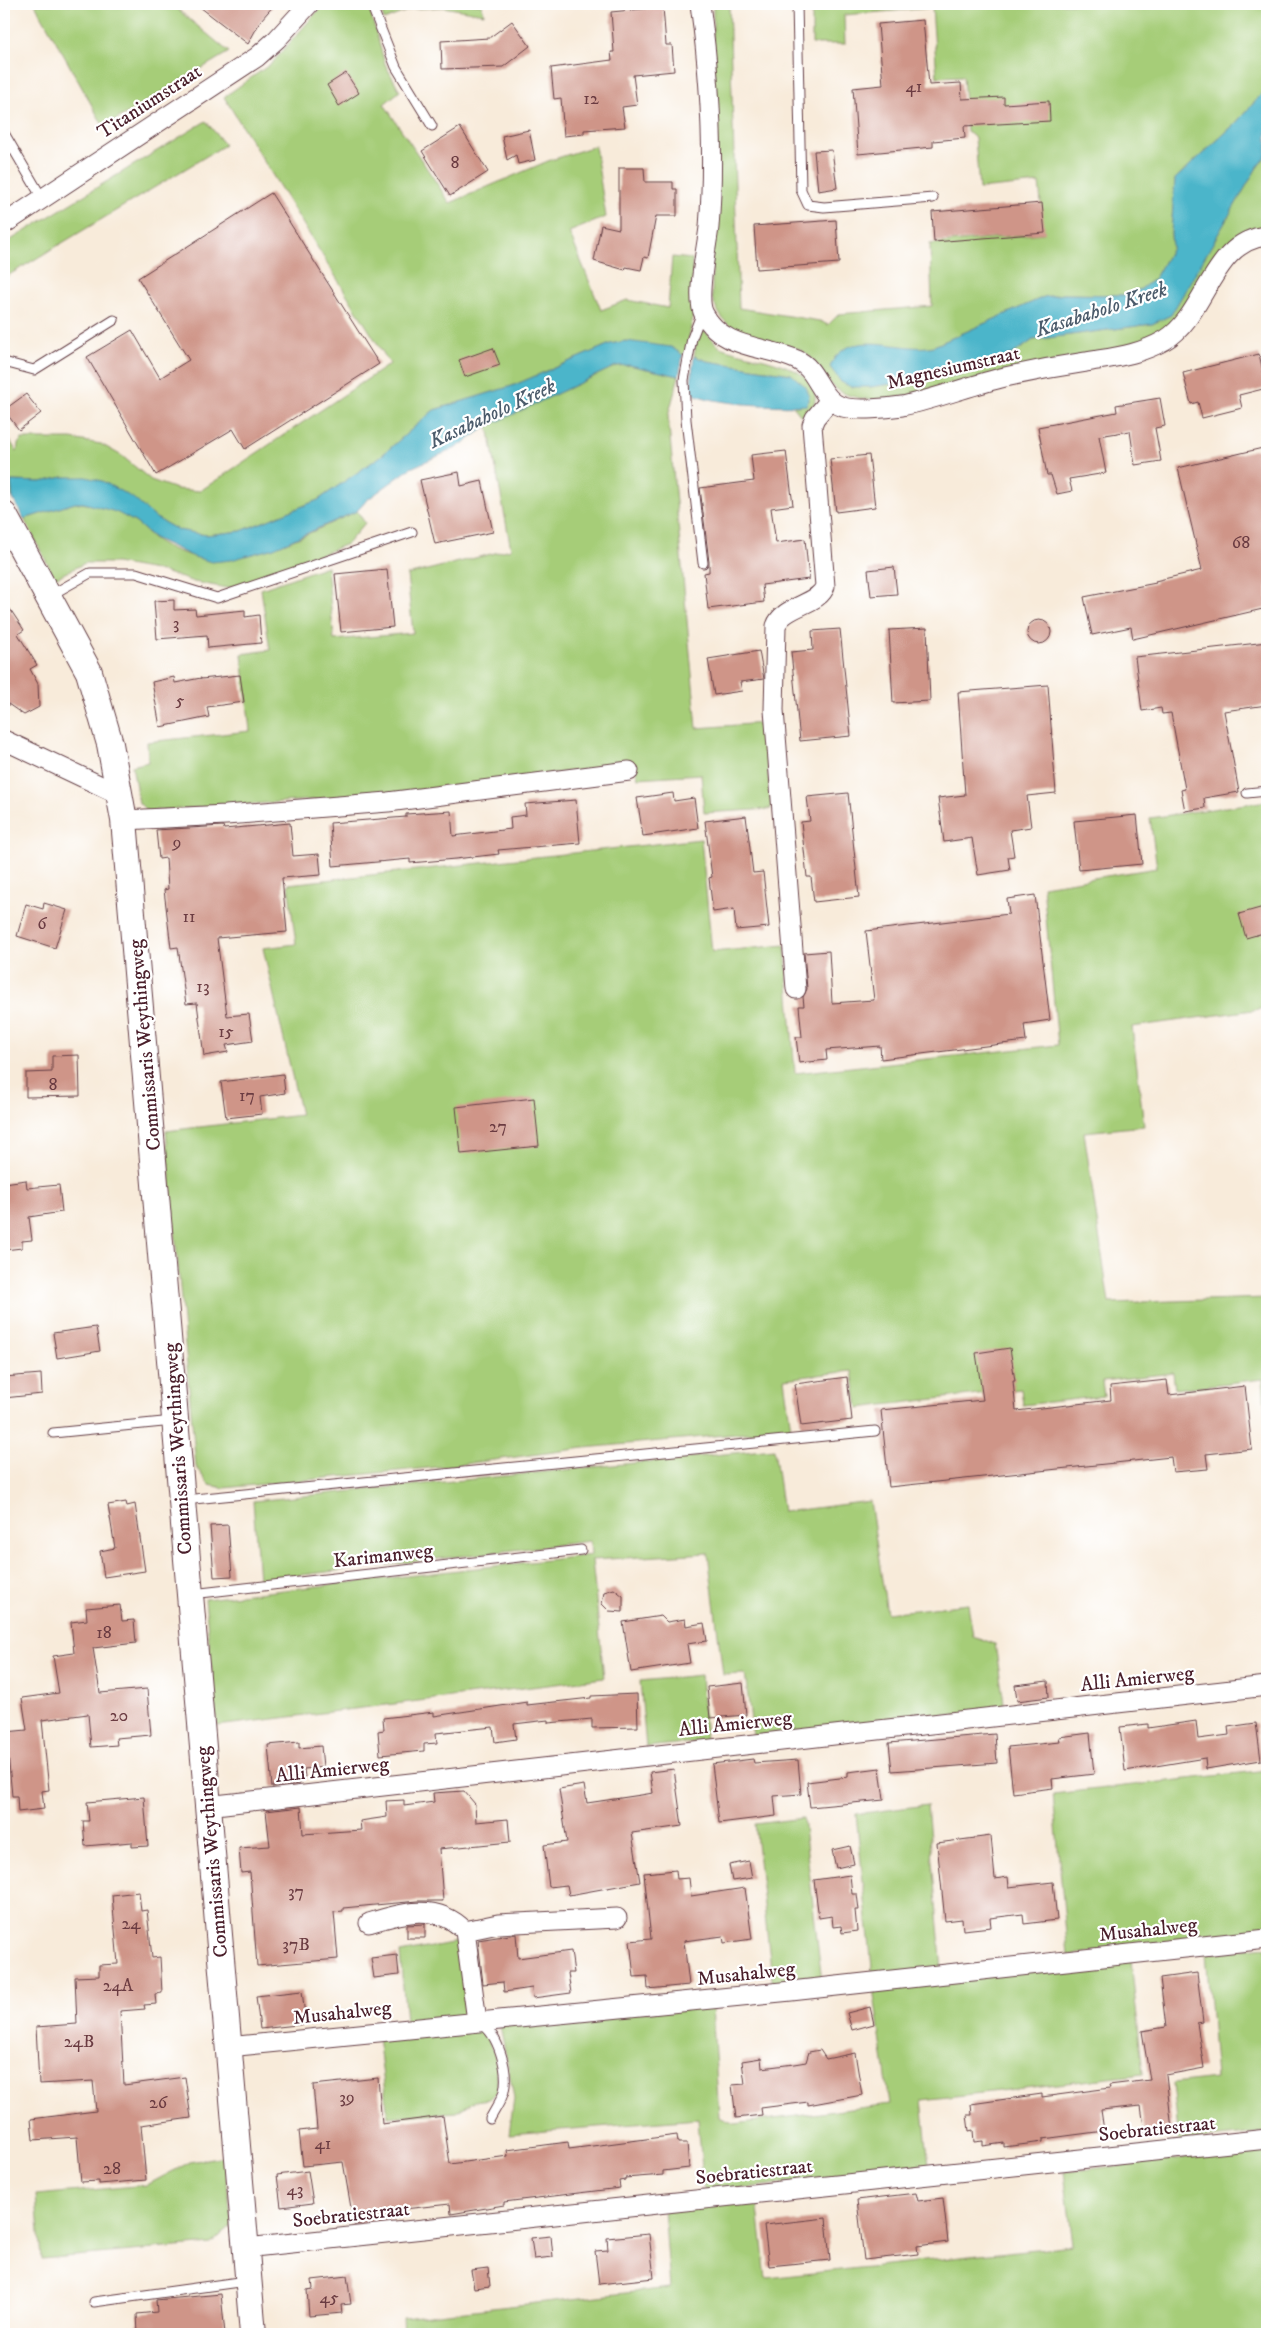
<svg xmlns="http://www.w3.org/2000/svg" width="1271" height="2338" font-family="'IM FELL DW Pica',serif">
<rect width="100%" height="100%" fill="#fff"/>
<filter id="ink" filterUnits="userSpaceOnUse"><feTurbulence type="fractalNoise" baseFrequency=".02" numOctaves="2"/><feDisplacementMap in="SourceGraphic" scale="10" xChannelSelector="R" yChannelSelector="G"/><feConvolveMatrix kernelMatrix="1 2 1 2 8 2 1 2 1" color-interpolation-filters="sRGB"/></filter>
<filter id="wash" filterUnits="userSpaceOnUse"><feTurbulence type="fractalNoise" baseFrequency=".0096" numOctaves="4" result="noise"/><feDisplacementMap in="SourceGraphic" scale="20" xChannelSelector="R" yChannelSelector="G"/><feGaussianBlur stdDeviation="1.12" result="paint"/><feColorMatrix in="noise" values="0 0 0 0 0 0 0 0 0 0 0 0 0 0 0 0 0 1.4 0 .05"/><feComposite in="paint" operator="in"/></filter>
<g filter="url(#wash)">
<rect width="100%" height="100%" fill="#f8ebda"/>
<path fill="#a6cd78" stroke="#787652" d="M35,4H171L229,52L104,127Z
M324,4H368L385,64L400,91L384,104L450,203L548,161L595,146L606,217L569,232L601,310L627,300L668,308L672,257L692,259L693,317L686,352L683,355L626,341L610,344L512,386L434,410L381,456L318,500L241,531L206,535L178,530L156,518L132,498L102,481L63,477L41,482L11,481L13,499L4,483V431L17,452L18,444L22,439H71L101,444L122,456L151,480L176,489L200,491L390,364L224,97L272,63Z
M379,4H481L484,14L443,7L412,9L384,20Z
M713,4H729L739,308L820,321L828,325L839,314L932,306L930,244L1044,233L1039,183L979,189L975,138L967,131L963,76L937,77L932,8L844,15L845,44H812V4H1267V88L1235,124L1175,179L1171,233L1172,248L1155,278L1141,289L1125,295L1064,294L1044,297L934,346C899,355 865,329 834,358L870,387L956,375L1013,354L1033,340L1152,324L1171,315L1256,169L1267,154V228L1260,229L1230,242L1194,295L1180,319L1162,334L1137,344L887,400C868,400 844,399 830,383C821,372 815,359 802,351C796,347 788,346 780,344C746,336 725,334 712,298Z
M206,121L225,145L4,278V244Z
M699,328C707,330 713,342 720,347C744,357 820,363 815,400C814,409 808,414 801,416L793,406H799L791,374L707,361L694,356Z
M629,365L679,376L668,416L697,728L764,723L771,809L704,813L701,774L638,778L635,763L388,795L147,811L139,803L132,766L148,762L147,742L250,731L242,654L270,650L261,589L327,566L334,640L413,633L407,575L511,549L488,426L616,366Z
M75,503C94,503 121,511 136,523C142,527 147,533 153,538C218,585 295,539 357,511L365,523L347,544L250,583L227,588L194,582L161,571L116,563H85L55,578L24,519Z
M1267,801V1008L1132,1027L1144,1126L1084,1132L1109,1303L1267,1298V1446L1263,1379L1175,1389L1173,1373L1102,1381L1104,1396L1023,1405L1021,1389L858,1408L852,1371L784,1379L791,1429L584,1448L449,1466L224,1488L209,1485L196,1467L166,1131L301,1115L263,948L296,944L288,884L701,839L712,952L785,945L795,1073L1058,1045L1043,886L1157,868L1150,818Z
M774,1449L783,1512L870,1501L887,1613L968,1604L973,1636L995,1644L1005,1709L753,1736L745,1674L723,1675L708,1553L592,1560L604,1678L217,1726L205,1599L591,1555L590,1541L259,1580L253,1501Z
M701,1675L706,1741L646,1747L640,1681Z
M1267,1770V1934L1068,1955L1053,1794Z
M927,1805L942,1970L873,1977L856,1814Z
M803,1818L822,1982L773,1987L755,1824Z
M462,1941L468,2013L463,2016L406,2021L400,1953Z
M1267,1947V2132L1179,2141L1173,2083L1216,2078L1206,1953Z
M1131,1960L1143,2074L922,2100L929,2166L704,2193L698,2119L509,2134L514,2098L500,2025L712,2006L719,2117L735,2124L890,2104L873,1988Z
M478,2028C497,2044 498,2069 497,2092L490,2099L475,2101L456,2112L388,2117L378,2037Z
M1267,2148V2334H404L403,2318L670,2288L664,2209L757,2199L766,2278L1073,2245L1064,2172Z
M224,2156L232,2225L211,2244L41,2259L36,2195L147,2185L190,2162Z"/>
<path fill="#4cb5ca" stroke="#4b6a7a" d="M1267,88V154L1256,169L1171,315L1152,324L1033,340L1013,354L956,375L870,387H851L841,382L830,367C848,324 901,354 934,346L1044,297L1064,294L1125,295L1141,289L1155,278L1172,248L1171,233L1175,179L1235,124Z
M626,341L671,347L683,355L679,376L629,365L616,366L488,426L456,448L411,468L367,500L357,511L274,548L231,560L212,562L194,557L154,538L135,522L116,512L84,503H75L24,519L13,499L11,481L41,482L63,477H86L102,481L133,498L156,518L178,530L206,535L241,531L318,500L381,456L434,410L512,386L610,344Z
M694,356L707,361L791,374L806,387L809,395L807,405C782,407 710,405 690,392Z"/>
<g id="blocks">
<path fill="#cf9588" d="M196,4H275L261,20L248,44Z
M663,7L666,45H672L674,71L633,75L637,105L622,107L625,127L584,130V134L564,136L561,98L554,99L551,68L612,60L611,52H614L611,12Z
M923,20L929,85L961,83L962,99L1004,97V104L1049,101L1050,121L964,126L965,138L933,141V147L858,154L853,88L883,85L878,24Z
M512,21L530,46L503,67L442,69L441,41L489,38Z
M346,73L359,93L339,106L327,85Z
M460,127L488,172L450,196L422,151Z
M529,130L535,160L518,164L516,155L507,160L502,136Z
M832,150L837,188L818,191L814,151Z
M619,168H644L645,182H673V189H677V216H656L648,258L644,257L641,270L626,267L625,270L594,261L601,225L619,229Z
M271,193L379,364L245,449L233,429L156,475L87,357L132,330L160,378L189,360L138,278Z
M1042,203L1045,233L934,242L932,212Z
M836,220L839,263L757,269L754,226Z
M493,348L500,365L465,377L459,360Z
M1259,354L1267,388L1239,395L1242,408L1202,418L1198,402L1191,404L1183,373Z
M26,394L41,413L19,430L4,410Z
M1160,398L1165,426L1155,428L1161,461L1135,465L1130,431L1099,436L1106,473L1069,479L1072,491L1057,494L1051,475H1047L1038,427L1117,412L1116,405Z
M1267,447V608L1133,639L1131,627L1092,635L1084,597L1156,583L1155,581L1202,570L1178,468Z
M786,451L793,505L771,508L776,543L805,539L809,579L762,585L764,602L708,609L704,573L709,572V562L700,488L754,481L751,455Z
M869,455L875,507L836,512L830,459Z
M459,472L461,486L482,481L493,532L435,544L420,480Z
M894,567L897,594L871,596L868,570Z
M387,569L393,627L341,632L335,574Z
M4,600L24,630L18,634L37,665L30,669L38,684L39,707L24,715L8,704L4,696Z
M174,600V610L195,609L196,615L245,610V617L259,615L261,643L208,648L207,635L157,639L154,601Z
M1027 632a12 12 0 1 1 24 0a12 12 0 1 1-24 0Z
M927,628L930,701L893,703L889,630Z
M840,629L851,736L800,741L791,652L813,650L812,631Z
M1267,642V705L1224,711L1239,792L1204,798L1205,808L1185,811L1181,790L1185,789L1171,713L1162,714L1161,708L1142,711L1135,657Z
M759,651L764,679L740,682L742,691L714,695L708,659Z
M240,675L244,702L207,707L209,717L160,727L152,682L174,677L175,683L201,678V679Z
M1048,685L1056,793L1027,796L1031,827L1010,830L1014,856L1008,857L1010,870L978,875L972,838L944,842L938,798L965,795L958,692Z
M673,793L674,801L694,798L698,828L643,836L637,798Z
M848,793L859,897L814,902L811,877H807L801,822L810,821L807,797Z
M576,800L580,843L498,850L499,854L455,859L410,863V859L333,866L330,823L406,817V814L451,811L453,836L511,829L510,817L526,815L525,804Z
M1137,815L1142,864L1079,870L1074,821Z
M746,816L753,873L763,872L769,927L736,930L734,909L713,912L709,878L712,877L705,821Z
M290,823L293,856L319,854L321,875L282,878L287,932L217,938L227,1016L249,1014L253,1041L226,1045L228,1052L204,1056L197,1003L186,1004L178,947L171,948L164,890L168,889L166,858L159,859L156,830L223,826L224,829Z
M1035,895L1050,1020L1024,1024L1026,1041L881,1059L880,1046L826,1050L827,1060L799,1063L796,1037H802L799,1006H804L803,997L807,989L804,953L829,951L832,1003L874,1000L866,931L1009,914L1007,899Z
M44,903L67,910L55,948L17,936L26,904L43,909Z
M1267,906V932L1246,938L1239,914Z
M79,1055L80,1096L26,1097V1073L52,1072V1056Z
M283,1074L285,1093L260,1097L262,1114L226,1118L221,1082Z
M534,1098L539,1146L461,1154L456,1107Z
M26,1180L27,1188L59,1185L62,1212L29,1217L32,1240L22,1241V1248L4,1250V1183Z
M96,1327L100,1351L57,1358L53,1333Z
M1010,1348L1015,1381H1013L1016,1411L1111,1400L1110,1386L1167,1380L1169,1395L1245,1386L1252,1449L1206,1454L1208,1469L1173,1472L1171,1457L889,1487L881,1410L983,1400L976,1353Z
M41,1374L42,1394L4,1398V1377Z
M847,1377L852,1420L801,1426L795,1384Z
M126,1502L127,1506L135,1504L145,1571L104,1577L100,1551L115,1548L108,1505Z
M228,1525L232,1576L214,1577L210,1526Z
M614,1589L623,1596V1612L609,1611L602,1604L604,1592Z
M120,1605L122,1621L134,1620L136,1643L93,1648L100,1693L147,1689L151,1735L116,1738L117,1745L91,1747L88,1714L42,1720L49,1790L42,1791L44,1809L18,1812L17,1796H12L6,1732L27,1730L22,1698L59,1693L53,1656L74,1653L71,1622L87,1620L86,1608Z
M661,1616L667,1622L685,1619L686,1626L704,1623L707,1641L687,1644L690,1663L631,1672L623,1622Z
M1048,1681L1049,1697L1017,1701L1015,1685Z
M743,1683L746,1715L710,1718L707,1687Z
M637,1694L638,1727L592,1728V1719L548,1723V1720L514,1724L516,1739L495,1742L493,1727L436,1733L437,1743L424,1744V1751L380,1755L378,1731L384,1730L383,1718L434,1712V1716L527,1702V1705L591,1698V1696Z
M1196,1721L1198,1739L1229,1735L1228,1727L1256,1723L1261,1760L1206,1769L1205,1758L1125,1771L1120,1727L1148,1724V1728Z
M1090,1733L1094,1774L1052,1779L1053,1788L1013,1793L1008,1747L1060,1742L1059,1737Z
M995,1734L997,1763L892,1771L889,1743Z
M299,1742V1748L321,1746L323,1767L304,1769L305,1777L299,1778L300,1784L272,1787L268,1745Z
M753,1759L754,1763L798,1760L801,1794L774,1796L776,1816L719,1823L712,1764Z
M880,1768L884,1800L810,1807L807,1782L848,1777V1772Z
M674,1769L682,1826L632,1833L640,1882L569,1895L567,1885L549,1887L544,1845L567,1842L559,1789L584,1785L587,1803L641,1795L653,1793L650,1772Z
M464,1791L475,1804L476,1822L508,1819L510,1842L439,1849L443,1901H418L343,1908V1911L334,1912L338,1959L257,1966L250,1872L241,1873L239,1848L270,1846L266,1811L301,1807L303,1834L361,1830L360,1821L387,1817L386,1801L404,1800V1806L434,1802L433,1793Z
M144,1797L148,1846L132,1847V1842L85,1846L83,1821H89L87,1802Z
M991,1836L995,1879L1008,1877L1009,1887L1053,1882L1057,1920L1024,1924L1023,1914L990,1918L991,1927L963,1930L962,1919L945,1921L937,1843Z
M850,1846L854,1864L836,1868L832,1850Z
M749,1861L752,1878L732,1881L729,1865Z
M676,1870L677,1879L689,1878L691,1896L745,1888L752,1939L724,1943L723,1936L684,1941L689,1985L648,1989L647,1976L634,1977L630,1941L651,1939L644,1873Z
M850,1875L852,1894H857L859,1910H855L857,1931L842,1933L841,1926L833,1927L832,1916L819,1918L814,1880Z
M139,1892L141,1911L147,1910L152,1958L160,1957L162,1993L155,1994L156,2004L144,2005L145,2009L120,2011L124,2085L185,2077L191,2118L141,2125L146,2180L99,2184V2181L81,2182L77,2137L33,2140L31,2119L96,2111L93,2081L39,2084L36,2027L77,2024L75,1977L99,1976V1965L118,1964L112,1895Z
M425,1924V1938H407V1925Z
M516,1934L518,1958L571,1951L574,1973H568L571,1993L533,1998L532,1988L504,1992L503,1982L483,1984L478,1940Z
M397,1955L399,1975L374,1978L371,1958Z
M1197,1973L1203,2022L1197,2023L1204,2068L1166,2075L1172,2130L1145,2133L1141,2106L1101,2110L1104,2131L1043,2139V2142L1004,2147V2143L983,2146V2141L974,2142L973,2130L969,2131L967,2115H972L971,2104L1042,2094V2097L1110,2088L1109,2085L1150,2080L1142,2031L1166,2027L1160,1978Z
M302,1991L306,2024L260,2029L256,1996Z
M870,2007L874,2024L852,2030L847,2013Z
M820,2050L826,2059L855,2053L862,2095L808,2105V2102L761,2108L762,2115L736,2118L732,2085L745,2084L742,2061L761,2058L762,2068L794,2064L806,2062L809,2052Z
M378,2078L382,2124L443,2116L450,2164L508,2156L507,2150L568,2142L569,2149L677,2135L678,2143H687L689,2168L663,2171V2175L625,2178V2180L619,2181L620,2188L504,2202V2205L451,2214L450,2204L395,2210L397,2217L354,2225L343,2162L303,2166L299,2131L317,2129L313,2085Z
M308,2171L313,2203L281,2207L277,2175Z
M916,2193L918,2201L943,2198L948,2242L917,2246L918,2254L864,2260L857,2200Z
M826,2218L830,2260L769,2266L764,2225Z
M649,2234L654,2278L599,2284L595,2251L608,2250L607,2238Z
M551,2236L553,2257L534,2259L531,2238Z
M488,2268L490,2286L474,2288L471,2270Z
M347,2276L351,2304L341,2305L342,2313L309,2316L307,2290L313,2289L312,2280Z
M221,2294L225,2334H138L137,2314L157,2312L156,2300Z"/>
</g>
</g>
<g filter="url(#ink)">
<use href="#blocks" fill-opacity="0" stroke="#643e45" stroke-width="1"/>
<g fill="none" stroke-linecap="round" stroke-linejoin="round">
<defs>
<path id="lane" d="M371,4L396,67L432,126
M797,4L801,190L808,205L824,207L933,198
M4,133L42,198
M702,312L692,338L684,380L686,420L703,563
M4,362L34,370L114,320
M51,595L90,573H136L217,598L412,532
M1247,793L1267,791
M53,1433L173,1421
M184,1500L875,1431
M192,1594L581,1550
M480,2023C498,2033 509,2071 504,2091C503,2098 494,2111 490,2119
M94,2302L246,2281"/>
<path id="street" d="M700,4C710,77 715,153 709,227C707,247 695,298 704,314C723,350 765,345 797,360C818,369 820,401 843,407C857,411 888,408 902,406C936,399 971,385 1005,377C1032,371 1059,366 1086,362C1115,357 1139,355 1165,340C1206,316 1212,240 1267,236
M4,224L257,57L277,39L309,4
M4,740L120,795
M124,820L226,815L388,802L629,771
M796,989L774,710L776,626C783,605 820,605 825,586L812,425L815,418L830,400
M207,1806L1267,1686
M369,1923C402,1913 437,1902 465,1931
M477,2021L465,1931L498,1924L617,1918
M228,2047L791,1991L1267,1939
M246,2248L1267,2139"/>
<path id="secondary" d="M4,515L89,672L110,744L124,820L253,2334"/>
</defs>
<use href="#lane" stroke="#643e45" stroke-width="11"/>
<use href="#street" stroke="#643e45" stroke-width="21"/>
<use href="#secondary" stroke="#643e45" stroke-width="28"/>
<use href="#lane" stroke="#fff" stroke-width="9"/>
<use href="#street" stroke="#fff" stroke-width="19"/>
<use href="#secondary" stroke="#fff" stroke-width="26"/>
</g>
</g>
<g text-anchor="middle" stroke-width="4.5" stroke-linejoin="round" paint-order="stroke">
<g font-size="18" fill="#6b3c42">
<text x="914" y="92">41</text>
<text x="591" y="104">12</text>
<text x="455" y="168">8</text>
<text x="1241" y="548">68</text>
<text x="176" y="629">3</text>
<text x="180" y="706">5</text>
<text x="177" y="848">9</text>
<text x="189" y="922">11</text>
<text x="42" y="929">6</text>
<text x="203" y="992">13</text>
<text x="226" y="1037">15</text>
<text x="53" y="1090">8</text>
<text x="247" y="1101">17</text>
<text x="498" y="1132">27</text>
<text x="104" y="1638">18</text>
<text x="119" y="1721">20</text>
<text x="296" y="1897">37</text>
<text x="131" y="1929">24</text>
<text x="296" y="1950">37B</text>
<text x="118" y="1991">24A</text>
<text x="79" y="2047">24B</text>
<text x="347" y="2103">39</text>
<text x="158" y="2108">26</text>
<text x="323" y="2149">41</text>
<text x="112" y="2174">28</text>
<text x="295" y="2195">43</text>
<text x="329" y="2303">45</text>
</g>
<g font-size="20" fill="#4a1f2b" stroke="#fff">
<text transform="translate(149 101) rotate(-33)" y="7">Titaniumstraat</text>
<text transform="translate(953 367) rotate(-13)" y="7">Magnesiumstraat</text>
<text transform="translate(144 1045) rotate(-95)" y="7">Commissaris Weythingweg</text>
<text transform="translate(177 1449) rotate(-94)" y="7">Commissaris Weythingweg</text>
<text transform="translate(383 1555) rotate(-6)" y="7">Karimanweg</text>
<text transform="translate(1137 1678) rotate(-6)" y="7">Alli Amierweg</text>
<text transform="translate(735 1723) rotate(-6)" y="7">Alli Amierweg</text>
<text transform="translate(332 1769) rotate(-6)" y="7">Alli Amierweg</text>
<text transform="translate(211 1852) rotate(-95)" y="7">Commissaris Weythingweg</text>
<text transform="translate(1148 1929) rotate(-6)" y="7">Musahalweg</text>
<text transform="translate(746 1973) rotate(-6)" y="7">Musahalweg</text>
<text transform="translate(342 2012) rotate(-6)" y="7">Musahalweg</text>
<text transform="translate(1157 2128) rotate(-6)" y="7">Soebratiestraat</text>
<text transform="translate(754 2171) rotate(-6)" y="7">Soebratiestraat</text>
<text transform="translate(351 2214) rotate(-6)" y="7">Soebratiestraat</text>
</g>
<g font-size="21" font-style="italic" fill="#4b5b6b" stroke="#fff">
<text transform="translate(1101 309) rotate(-18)" y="7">Kasabaholo Kreek</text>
<text transform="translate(492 413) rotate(-25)" y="7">Kasabaholo Kreek</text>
</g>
</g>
<rect width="1271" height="2338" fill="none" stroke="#fff" stroke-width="20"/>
</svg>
